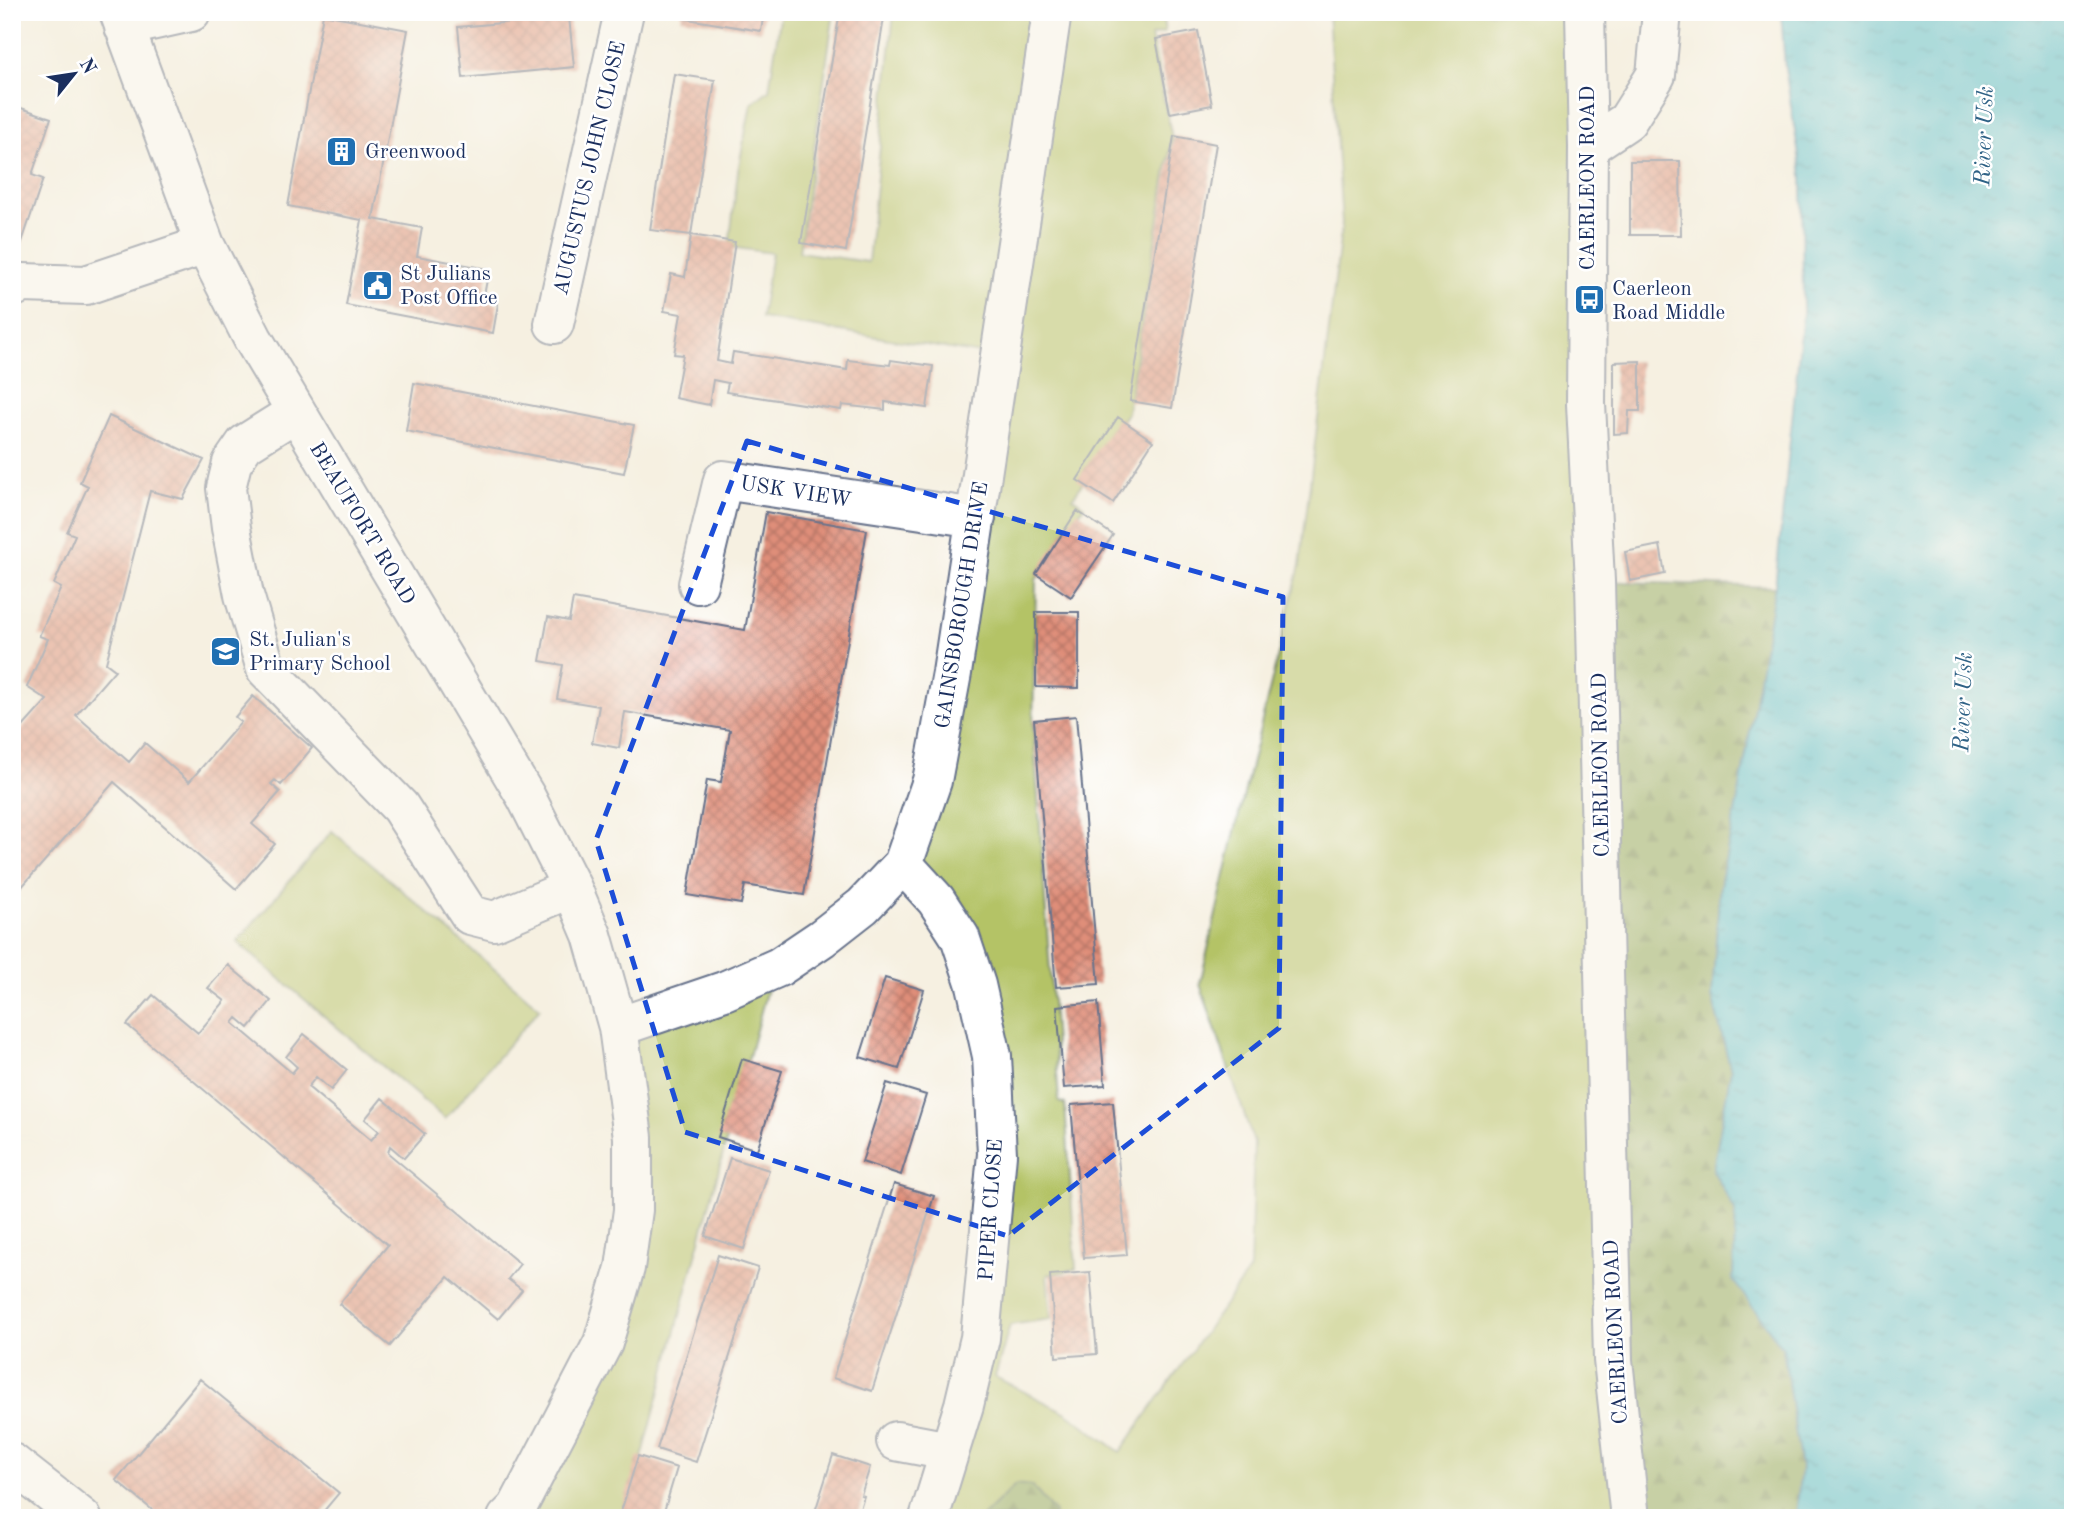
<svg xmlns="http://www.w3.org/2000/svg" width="2085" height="1530" font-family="'Old Standard TT',serif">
<defs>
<pattern id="forest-firs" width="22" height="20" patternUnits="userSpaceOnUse" patternTransform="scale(1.75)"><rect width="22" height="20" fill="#8fa95b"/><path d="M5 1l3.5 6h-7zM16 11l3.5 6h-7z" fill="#748a4e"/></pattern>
<pattern id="water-ripples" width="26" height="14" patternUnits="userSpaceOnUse" patternTransform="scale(1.75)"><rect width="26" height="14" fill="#55c0d1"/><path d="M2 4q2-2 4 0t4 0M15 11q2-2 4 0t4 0" fill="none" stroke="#469cad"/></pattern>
<pattern id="building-cross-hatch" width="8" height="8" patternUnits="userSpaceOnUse" patternTransform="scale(1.75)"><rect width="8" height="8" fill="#df8e79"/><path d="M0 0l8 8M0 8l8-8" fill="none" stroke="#b47466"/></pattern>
</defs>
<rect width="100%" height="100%" fill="#fff"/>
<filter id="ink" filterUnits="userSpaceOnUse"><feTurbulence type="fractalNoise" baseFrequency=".0143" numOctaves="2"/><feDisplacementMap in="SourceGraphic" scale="14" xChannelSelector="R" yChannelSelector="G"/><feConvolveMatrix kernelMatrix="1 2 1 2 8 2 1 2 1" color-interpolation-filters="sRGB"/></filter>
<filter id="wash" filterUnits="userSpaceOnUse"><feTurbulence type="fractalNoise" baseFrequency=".00686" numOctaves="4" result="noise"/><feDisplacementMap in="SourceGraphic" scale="28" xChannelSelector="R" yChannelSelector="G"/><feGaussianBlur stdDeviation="1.57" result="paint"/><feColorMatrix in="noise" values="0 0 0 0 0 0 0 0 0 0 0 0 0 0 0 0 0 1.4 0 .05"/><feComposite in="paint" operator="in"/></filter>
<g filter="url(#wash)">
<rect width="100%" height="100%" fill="#f6f0e1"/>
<path fill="#b4c366" stroke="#687962" stroke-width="2" d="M781,12H834L799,252L868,262L894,12H1162L1165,32L1151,36L1172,138L1127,413L1073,498L1084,506L1036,580L1033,726L1059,1102L1065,1104L1076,1269L1047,1275L1051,1319L1010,1325L995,1377L1067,1413L1120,1452L1250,1269L1254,1143L1200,984L1235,831L1300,565L1342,223L1328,12H1585L1630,1518H1053L1054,1512L1016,1484L981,1518H929L988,1252L976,985L903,864L999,357L761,318L772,253L729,247L738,171L751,104L769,90Z
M332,831L540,1008L445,1119L237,942Z
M772,970L626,1518H507L625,1268L618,1027Z"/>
<path fill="url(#forest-firs)" stroke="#556c5c" stroke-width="2" d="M1595,581L1775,587L1740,789L1720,886L1712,996L1731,1070L1713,1170L1736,1212L1733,1280L1783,1348L1801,1467L1796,1518H1630Z
M1016,1484L1032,1486L1054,1512L1053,1518H981Z"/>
<path fill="url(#water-ripples)" stroke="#387898" stroke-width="2" d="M1781,12H2073V1518H1796L1801,1467L1783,1348L1733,1280L1736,1212L1713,1170L1731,1070L1712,996L1720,886L1740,789L1775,587L1803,312L1802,175L1785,68Z"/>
<g id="blocks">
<path fill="url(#building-cross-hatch)" d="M682,12H764L761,31L681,18Z
M840,12H885L846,251L801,243Z
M323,14L408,30L373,219L422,228L417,256L489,269L483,301L498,304L493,333L346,305L362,220L288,206Z
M569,17L574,67L463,78L458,27Z
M1198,31L1212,105L1170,113L1156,39Z
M674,74L715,80L691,235L650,230Z
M12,105L51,118L32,175L43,179L20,248L12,245Z
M1174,136L1216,144L1172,408L1130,401Z
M1630,161H1680L1681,235H1630Z
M691,235L735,242L717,361L731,364L733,352L847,370L848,360L890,365L891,360L933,366L927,408L885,402V410L842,405L841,410L726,392L728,383L713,380L709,405L675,398L683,355L674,354L681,314L664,311L671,274L685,277Z
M1640,361V411H1629L1628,433L1614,434V362Z
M414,383L634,425L624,473L406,431Z
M109,416L204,460L183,499L150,491L106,663L115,670L76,715L129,762L145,743L189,782L241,722L235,717L253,696L312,748L281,785L275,780L271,784L280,792L252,824L275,844L236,889L114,782L12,898V739L47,700L27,687L48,639L39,636L61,588L54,584L75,535L67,532L88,486L80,482Z
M1118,417L1153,441L1113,503L1077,480Z
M1077,511L1113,535L1071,597L1036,574Z
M766,512L867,530L804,895L745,885L741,904L687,895L707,780L721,782L730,730L625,712L619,748L592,743L599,706L557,699L563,665L540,661L548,617L569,621L573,599L745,630Z
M1660,545L1665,574L1630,581L1625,552Z
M1036,612H1079V688L1036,687Z
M1076,716L1099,984L1056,987L1034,720Z
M228,965L271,1001L249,1028L237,1018L233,1023L292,1073L297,1067L286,1057L304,1034L347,1070L331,1090L316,1077L308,1087L371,1140L379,1131L365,1119L382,1098L425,1134L404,1158L390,1146L388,1153L520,1264L508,1279L522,1290L498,1319L448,1277L390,1346L339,1304L388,1245L127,1025L153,995L198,1033L225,1001L208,988Z
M885,978L924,990L899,1069L860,1057Z
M1098,1002L1105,1085L1064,1088L1057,1006Z
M742,1059L782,1071L757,1150L718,1137Z
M887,1083L926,1095L901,1175L862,1162Z
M1113,1102L1127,1255L1084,1258L1071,1105Z
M730,1158L769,1170L744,1249L705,1236Z
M894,1184L934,1196L872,1391L833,1378Z
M718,1255L758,1268L696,1462L657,1449Z
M1090,1272L1097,1354L1056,1357L1050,1275Z
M200,1379L339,1493L318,1518H162L116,1480Z
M833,1455L870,1467L861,1495L864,1496L857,1518H813Z
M638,1456L677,1468L662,1518H619Z"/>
</g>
</g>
<g filter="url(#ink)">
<use href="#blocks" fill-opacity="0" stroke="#68738c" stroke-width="2"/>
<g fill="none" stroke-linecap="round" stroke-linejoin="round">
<defs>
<path id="minor" d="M119,12L205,245L253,339L526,797L572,888L592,935L618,1027L633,1137V1210L625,1268L603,1343L517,1508L507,1518
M124,27L191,12
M1588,147L1627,121L1656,75L1662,12
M12,288L23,283L86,285L205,245
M554,324L624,12
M296,412L245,444L232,463L226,488L231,528L244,595L266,669L400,807L470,915L494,921L572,888
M698,584L723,480L976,518
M903,864L936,900L960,937L976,985L992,1056L997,1154L980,1338L964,1405L929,1518
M618,1027L724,991L779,967L822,938L863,906L903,864L932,781L952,673L1052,12
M896,1441L949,1451
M12,1463L82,1518"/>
<path id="major" d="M1585,12L1588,147L1586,404L1595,581L1613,1360L1630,1518"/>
</defs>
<use href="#minor" stroke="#68738c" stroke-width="42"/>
<use href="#major" stroke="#68738c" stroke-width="42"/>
<use href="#minor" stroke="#fff" stroke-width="38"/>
<use href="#major" stroke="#fff" stroke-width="38"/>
</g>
</g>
<path d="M0 0H2085V1530H0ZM747,441L1283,597L1279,1028L1008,1236L685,1132L596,840Z" fill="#f6f0e1" fill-opacity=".55" fill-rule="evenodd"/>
<path fill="none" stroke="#1d4ed8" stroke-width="5" stroke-dasharray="14 9" stroke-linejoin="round" d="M747,441L1283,597L1279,1028L1008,1236L685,1132L596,840Z"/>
<defs>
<symbol id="building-square" viewBox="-11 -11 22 22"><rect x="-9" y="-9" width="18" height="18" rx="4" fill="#1f6fb2" stroke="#fff"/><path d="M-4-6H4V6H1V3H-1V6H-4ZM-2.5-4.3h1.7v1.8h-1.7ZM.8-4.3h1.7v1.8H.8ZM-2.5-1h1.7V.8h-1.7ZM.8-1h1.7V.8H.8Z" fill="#fff"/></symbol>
<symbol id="civic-square" viewBox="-11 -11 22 22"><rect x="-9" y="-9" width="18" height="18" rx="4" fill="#1f6fb2" stroke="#fff"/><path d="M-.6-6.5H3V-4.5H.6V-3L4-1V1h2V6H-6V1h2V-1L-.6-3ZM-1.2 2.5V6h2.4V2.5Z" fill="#fff"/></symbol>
<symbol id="bus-square" viewBox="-11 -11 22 22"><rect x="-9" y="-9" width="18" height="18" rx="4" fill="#1f6fb2" stroke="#fff"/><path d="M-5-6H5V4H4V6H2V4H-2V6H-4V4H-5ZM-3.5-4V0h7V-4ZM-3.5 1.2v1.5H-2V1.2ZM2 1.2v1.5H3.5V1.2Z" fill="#fff"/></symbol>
<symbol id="school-square" viewBox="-11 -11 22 22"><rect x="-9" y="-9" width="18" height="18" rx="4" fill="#1f6fb2" stroke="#fff"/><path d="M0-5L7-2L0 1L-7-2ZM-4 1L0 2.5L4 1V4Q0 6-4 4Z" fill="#fff"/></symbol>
</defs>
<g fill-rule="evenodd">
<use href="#building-square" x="324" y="134" width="35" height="35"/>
<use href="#civic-square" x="360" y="268" width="35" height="35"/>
<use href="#bus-square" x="1572" y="282" width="35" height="35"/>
<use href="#school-square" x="208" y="634" width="35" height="35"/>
</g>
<g text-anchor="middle" stroke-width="5" stroke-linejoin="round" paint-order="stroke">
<g font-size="21" fill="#1b2f5e" stroke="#fff" text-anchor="start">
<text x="365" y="158">Greenwood</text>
<text x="400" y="280">St Julians<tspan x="400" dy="24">Post Office</tspan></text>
<text x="1612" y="295">Caerleon<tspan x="1612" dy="24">Road Middle</tspan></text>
<text x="249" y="646">St. Julian's<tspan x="249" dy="24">Primary School</tspan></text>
</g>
<g font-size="21" fill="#1b2f5e" stroke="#fff">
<text transform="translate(589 168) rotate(-77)" y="7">AUGUSTUS JOHN CLOSE</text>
<text transform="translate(1587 178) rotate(-90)" y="7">CAERLEON ROAD</text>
<text transform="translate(796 491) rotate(9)" y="7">USK VIEW</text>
<text transform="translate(363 523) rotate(59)" y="7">BEAUFORT ROAD</text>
<text transform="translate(961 605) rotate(-81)" y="7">GAINSBOROUGH DRIVE</text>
<text transform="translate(1600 765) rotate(-91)" y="7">CAERLEON ROAD</text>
<text transform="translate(990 1210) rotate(-86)" y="7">PIPER CLOSE</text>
<text transform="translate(1615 1332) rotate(-93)" y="7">CAERLEON ROAD</text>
</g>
<g font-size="23" font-style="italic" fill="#2f6286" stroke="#fff">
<text transform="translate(1983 136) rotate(-88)" y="8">River Usk</text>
<text transform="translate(1962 702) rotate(-88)" y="8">River Usk</text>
</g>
</g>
<rect width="2085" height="1530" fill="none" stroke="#fff" stroke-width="42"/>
<g transform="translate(74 74) rotate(60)" stroke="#ffffff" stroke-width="5" paint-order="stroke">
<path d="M0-5L12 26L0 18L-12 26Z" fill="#1b2f5e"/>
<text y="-10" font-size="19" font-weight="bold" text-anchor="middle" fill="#1b2f5e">N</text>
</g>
</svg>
